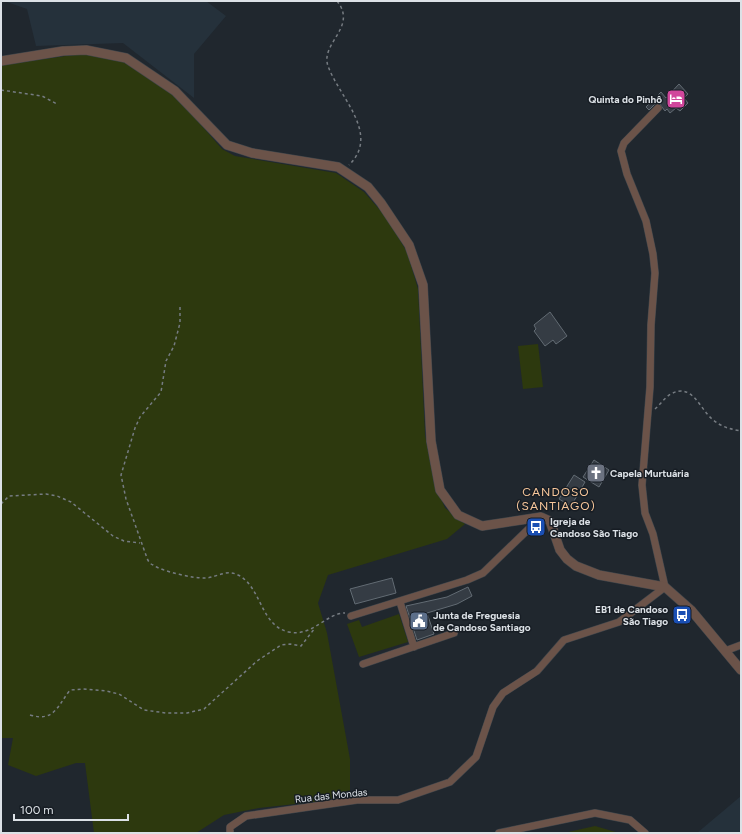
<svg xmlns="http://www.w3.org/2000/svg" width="742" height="834" font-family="Figtree,sans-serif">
<rect width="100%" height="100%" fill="#20272e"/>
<path fill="#25313b" d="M4,1H206L226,16L194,54V98L123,43L36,46L27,9Z
M741,796V833H697Z"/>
<path fill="#2d390e" d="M87,53L125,61L170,92L189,111L222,149L235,156L336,173L364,192L386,217L407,252L418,289L425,435L434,482L445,508L465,524L447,539L328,575L318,603L327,633L350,759V794L322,801L259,808L224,815L196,833H94L85,763H76L36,776L8,765L13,738H1V65Z
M538,344L543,387L523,389L518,346Z
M399,614L408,642L359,657L347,624L359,620L362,627Z
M595,826L619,833H564Z"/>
<path fill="#353c44" stroke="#626b73" d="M679,84L688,94L684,98L688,103L680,111L676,108L670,113L667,109L665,111L659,103L655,104L649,110L646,107L661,92L666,98Z
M550,312L567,336L556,344L553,340L545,346L534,331L536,329L534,325Z
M594,460L609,470L599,487L583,477Z
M574,475L585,482L571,506L559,499Z
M392,578L396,593L355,604L350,589Z
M468,587L472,596L457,604L427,613L434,634L417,640L406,606L447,597Z"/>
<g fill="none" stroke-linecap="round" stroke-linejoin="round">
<defs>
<path id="minor" d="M400,602L414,647
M351,616L467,580L483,573L541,517
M725,651L741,645
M363,664L454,633
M230,833V827L246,816L357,800H398L450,782L476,757L493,707L503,693L537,671L564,640L619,622L665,587L653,534L645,513L642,485L650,387L651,325L655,273L653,254L646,221L627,174L621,151L624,143L658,108
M499,833L595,813L630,820L645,833"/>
<path id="tertiary" d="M1,61L63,51L86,50L126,58L175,91L227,145L252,153L338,167L368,187L381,203L409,245L423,285L431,441L440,490L458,515L482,526L541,517L550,521L560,550L567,559L576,566L599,575L665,587L691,610L741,670"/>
</defs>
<use href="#minor" stroke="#3e454b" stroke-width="8"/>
<use href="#tertiary" stroke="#3e454b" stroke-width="10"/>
<path stroke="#767c82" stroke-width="1.5" stroke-dasharray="3 3" stroke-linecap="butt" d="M337,1C358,27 320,43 328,66C339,97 381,134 349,165
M1,90L42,96L57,104
M180,307V323L174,346L166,361L161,392L140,417L135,428L121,475L126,499L147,558C148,561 150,564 153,565C161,571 195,579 206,578C218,577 226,569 238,575C262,587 260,626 289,632C313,637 326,613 345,613
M655,409C660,405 665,397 671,394C692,382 700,409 712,419C721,427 730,429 741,431
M1,504L9,496L46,494L57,496L71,502L113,536L124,541L140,543
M30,715C54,722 57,707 70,690L83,689L106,691L119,694L144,710L166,713H187L204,709L257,661L281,645L290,644L301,646L315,628"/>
<use href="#minor" stroke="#6b5349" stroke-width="7"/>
<use href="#tertiary" stroke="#6b5349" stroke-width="9"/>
</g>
<defs>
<symbol id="hotel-square" viewBox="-11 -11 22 22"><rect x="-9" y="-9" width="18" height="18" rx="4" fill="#d1479c" stroke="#171d24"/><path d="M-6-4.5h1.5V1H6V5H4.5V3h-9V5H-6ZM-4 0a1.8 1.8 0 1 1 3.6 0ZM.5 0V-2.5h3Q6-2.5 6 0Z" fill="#fff"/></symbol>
<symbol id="church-square" viewBox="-11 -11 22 22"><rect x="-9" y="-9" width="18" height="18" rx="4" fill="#6b7280" stroke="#171d24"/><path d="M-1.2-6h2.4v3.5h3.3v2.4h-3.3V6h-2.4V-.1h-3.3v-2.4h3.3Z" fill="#fff"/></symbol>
<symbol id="bus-square" viewBox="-11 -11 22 22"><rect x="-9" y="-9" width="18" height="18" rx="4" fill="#1a4fb4" stroke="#171d24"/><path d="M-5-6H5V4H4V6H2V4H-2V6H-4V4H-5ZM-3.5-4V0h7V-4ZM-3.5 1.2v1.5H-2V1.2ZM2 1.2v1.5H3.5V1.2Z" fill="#fff"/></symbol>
<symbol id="civic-square" viewBox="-11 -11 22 22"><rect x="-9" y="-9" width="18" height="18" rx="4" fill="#5c6f8a" stroke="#171d24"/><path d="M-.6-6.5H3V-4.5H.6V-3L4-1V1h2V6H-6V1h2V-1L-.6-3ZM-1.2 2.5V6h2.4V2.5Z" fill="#fff"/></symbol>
</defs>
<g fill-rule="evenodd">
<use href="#hotel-square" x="665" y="88" width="22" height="22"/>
<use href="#church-square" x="585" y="462" width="22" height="22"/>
<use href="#bus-square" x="525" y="516" width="22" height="22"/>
<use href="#bus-square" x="671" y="604" width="22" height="22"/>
<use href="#civic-square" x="408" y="610" width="22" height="22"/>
</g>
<g text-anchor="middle" stroke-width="3" stroke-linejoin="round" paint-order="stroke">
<g font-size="10" font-weight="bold" fill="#dce1e6" stroke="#171d24" text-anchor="start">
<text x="662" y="103" text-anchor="end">Quinta do Pinhô</text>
<text x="610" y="477">Capela Murtuária</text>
<text x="550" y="525">Igreja de<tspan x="550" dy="12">Candoso São Tiago</tspan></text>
<text x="668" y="613" text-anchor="end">EB1 de Candoso<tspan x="668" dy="12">São Tiago</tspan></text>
<text x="433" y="619">Junta de Freguesia<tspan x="433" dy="12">de Candoso Santiago</tspan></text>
</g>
<g font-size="10" fill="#dce1e6" stroke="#171d24">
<text transform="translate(331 795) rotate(-6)" y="4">Rua das Mondas</text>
</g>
<g font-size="12" letter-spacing="1" fill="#f8c79b" stroke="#171d24">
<text x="556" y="496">CANDOSO<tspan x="556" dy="14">(SANTIAGO)</tspan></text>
</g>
</g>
<rect width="742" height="834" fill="none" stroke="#dce1e6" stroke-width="4"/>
<path d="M14 814v6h114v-6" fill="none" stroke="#dce1e6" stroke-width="2"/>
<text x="20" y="814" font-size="12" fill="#dce1e6" stroke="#171d24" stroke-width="3" paint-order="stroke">100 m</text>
</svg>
